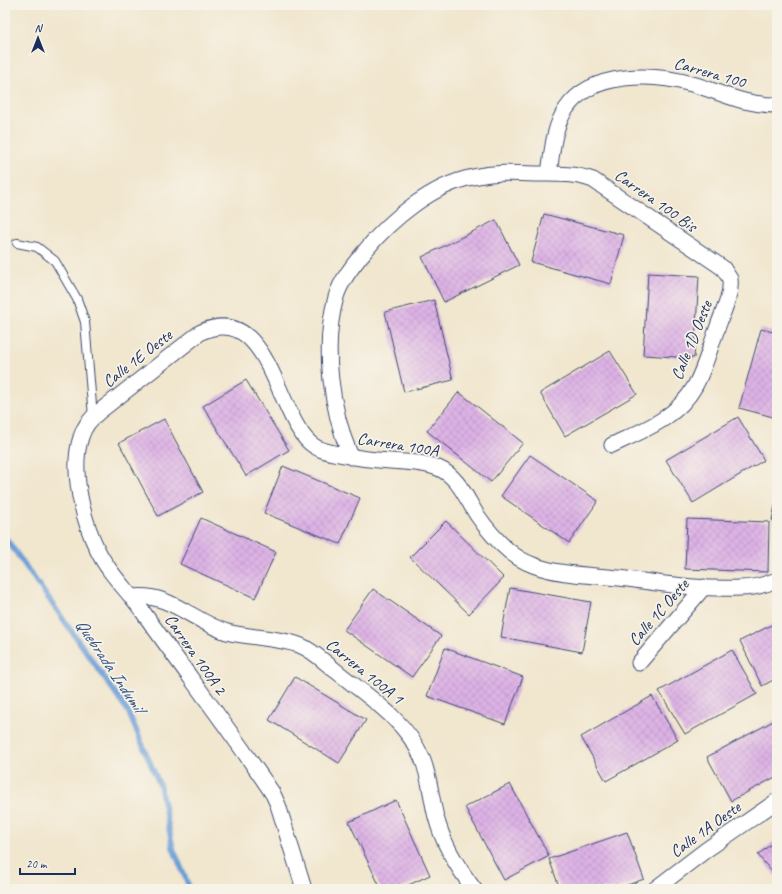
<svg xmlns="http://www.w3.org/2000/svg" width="782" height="894" font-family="Caveat,sans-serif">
<defs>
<pattern id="building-cross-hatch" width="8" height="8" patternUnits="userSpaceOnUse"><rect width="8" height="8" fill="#ddb2e5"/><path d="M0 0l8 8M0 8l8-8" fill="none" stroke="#bd99c7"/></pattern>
</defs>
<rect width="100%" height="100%" fill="#f7f3e8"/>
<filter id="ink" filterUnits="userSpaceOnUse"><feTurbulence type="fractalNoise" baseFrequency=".025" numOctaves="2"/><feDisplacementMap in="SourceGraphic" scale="8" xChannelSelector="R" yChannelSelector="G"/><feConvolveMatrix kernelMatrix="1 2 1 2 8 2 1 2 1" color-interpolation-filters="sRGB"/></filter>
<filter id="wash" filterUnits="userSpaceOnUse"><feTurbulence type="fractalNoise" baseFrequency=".012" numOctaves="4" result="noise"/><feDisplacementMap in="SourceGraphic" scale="16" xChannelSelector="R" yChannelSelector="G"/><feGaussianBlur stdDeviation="0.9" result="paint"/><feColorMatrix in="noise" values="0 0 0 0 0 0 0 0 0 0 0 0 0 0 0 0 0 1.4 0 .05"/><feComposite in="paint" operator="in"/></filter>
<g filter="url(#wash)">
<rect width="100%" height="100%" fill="#f1e6ce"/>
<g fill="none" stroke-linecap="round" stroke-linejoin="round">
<path stroke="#6b9fd7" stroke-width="5.5" d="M5,537L128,711L160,786L173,848L190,889"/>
</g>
<g id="blocks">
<path fill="url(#building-cross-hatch)" d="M544,214L624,235L611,284L531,262Z
M496,220L519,265L444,302L422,257Z
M648,273L699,276L694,358L643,355Z
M434,300L453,380L404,392L385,312Z
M761,329L777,333V418L739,408Z
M610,351L637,394L565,436L540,393Z
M246,380L289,450L246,476L203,406Z
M459,392L523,443L491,482L427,431Z
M738,417L764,460L693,503L666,460Z
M164,419L203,492L158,516L119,443Z
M530,455L598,501L569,543L501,496Z
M283,466L360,498L340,544L264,513Z
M776,501H777V521L772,520Z
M201,518L276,552L255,598L180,564Z
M687,519L769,522L768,572L685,569Z
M446,521L504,578L469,614L410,557Z
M510,588L591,602L582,652L501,637Z
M373,589L441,636L412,677L344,630Z
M777,622V678L762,686L740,641Z
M445,648L523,677L505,724L427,696Z
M732,650L757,694L685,734L659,691Z
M295,677L366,720L339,763L269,720Z
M652,696L678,740L606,781L581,737Z
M777,719V776L731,801L707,757Z
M510,784L549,856L504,880L465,807Z
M396,800L430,875L400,889H381L349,822Z
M627,832L644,879L616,889H560L549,859Z
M777,839V878L758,855Z"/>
</g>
</g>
<g filter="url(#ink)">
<use href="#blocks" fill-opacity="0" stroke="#3b4a6f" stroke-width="1"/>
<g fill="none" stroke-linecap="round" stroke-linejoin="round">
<defs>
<path id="service" d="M17,243L37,247L55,261L77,299L85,322L93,417"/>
<path id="minor" d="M549,174C552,153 553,128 566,109C591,71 653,73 692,84C724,93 742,105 777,105
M351,457C331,410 322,347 336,297C341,280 354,264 365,251C390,220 432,185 473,177C494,172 515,173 536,174C555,174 574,173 593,180L723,268L730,279C732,296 722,313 717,329C710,347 705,368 695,386C677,418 644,430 612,445
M133,597C169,592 194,622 227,632C250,638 276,637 299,645C313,650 324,662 336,671C367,696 406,720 422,758C430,777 431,798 436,817C443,844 457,867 474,889
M639,663L704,587
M304,889L278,805L273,794C232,732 186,673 143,612C129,592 109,574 98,551C83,521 70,470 81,437C84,426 91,418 100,411L201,332C269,302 276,413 310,443C318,450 328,452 339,454C356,458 373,460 390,461C406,462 423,462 438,468C458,476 466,498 477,515C486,528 497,541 509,551C516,557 525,562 533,565C559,575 591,575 619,578C659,583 700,590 740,588C753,588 765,585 777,580
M655,889L706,850L777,801"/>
</defs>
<use href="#service" stroke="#3b4a6f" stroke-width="10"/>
<use href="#minor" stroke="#3b4a6f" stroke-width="17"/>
<use href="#service" stroke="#fff" stroke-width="8"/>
<use href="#minor" stroke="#fff" stroke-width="15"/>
</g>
</g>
<g text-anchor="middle" stroke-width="3.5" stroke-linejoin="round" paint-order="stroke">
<g font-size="17" fill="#1b2f5e" stroke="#f7f3e8">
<text transform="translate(710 72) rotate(16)" y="6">Carrera 100</text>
<text transform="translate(656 200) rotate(35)" y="6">Carrera 100 Bis</text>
<text transform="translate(691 340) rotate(-68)" y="6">Calle 1D Oeste</text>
<text transform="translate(137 358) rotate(-38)" y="6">Calle 1E Oeste</text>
<text transform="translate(398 444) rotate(9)" y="6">Carrera 100A</text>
<text transform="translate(658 612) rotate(-49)" y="6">Calle 1C Oeste</text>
<text transform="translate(196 654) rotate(55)" y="6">Carrera 100A 2</text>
<text transform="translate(365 671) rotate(39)" y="6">Carrera 100A 1</text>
<text transform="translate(705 829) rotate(-36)" y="6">Calle 1A Oeste</text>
</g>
<g font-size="18" font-style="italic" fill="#375688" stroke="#f7f3e8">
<text transform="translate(110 665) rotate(56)" y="6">Quebrada Indumil</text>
</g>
</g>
<rect width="782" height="894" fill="none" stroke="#f7f3e8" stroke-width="20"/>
<g transform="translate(38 38)" stroke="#f7f3e8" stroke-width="3" paint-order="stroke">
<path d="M0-3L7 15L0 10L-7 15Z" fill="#1b2f5e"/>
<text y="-6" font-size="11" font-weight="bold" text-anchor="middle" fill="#1b2f5e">N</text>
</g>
<path d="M20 868v6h55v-6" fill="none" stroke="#1b2f5e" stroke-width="2"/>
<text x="26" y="868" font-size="12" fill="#1b2f5e" stroke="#f7f3e8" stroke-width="3" paint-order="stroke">20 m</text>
</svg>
